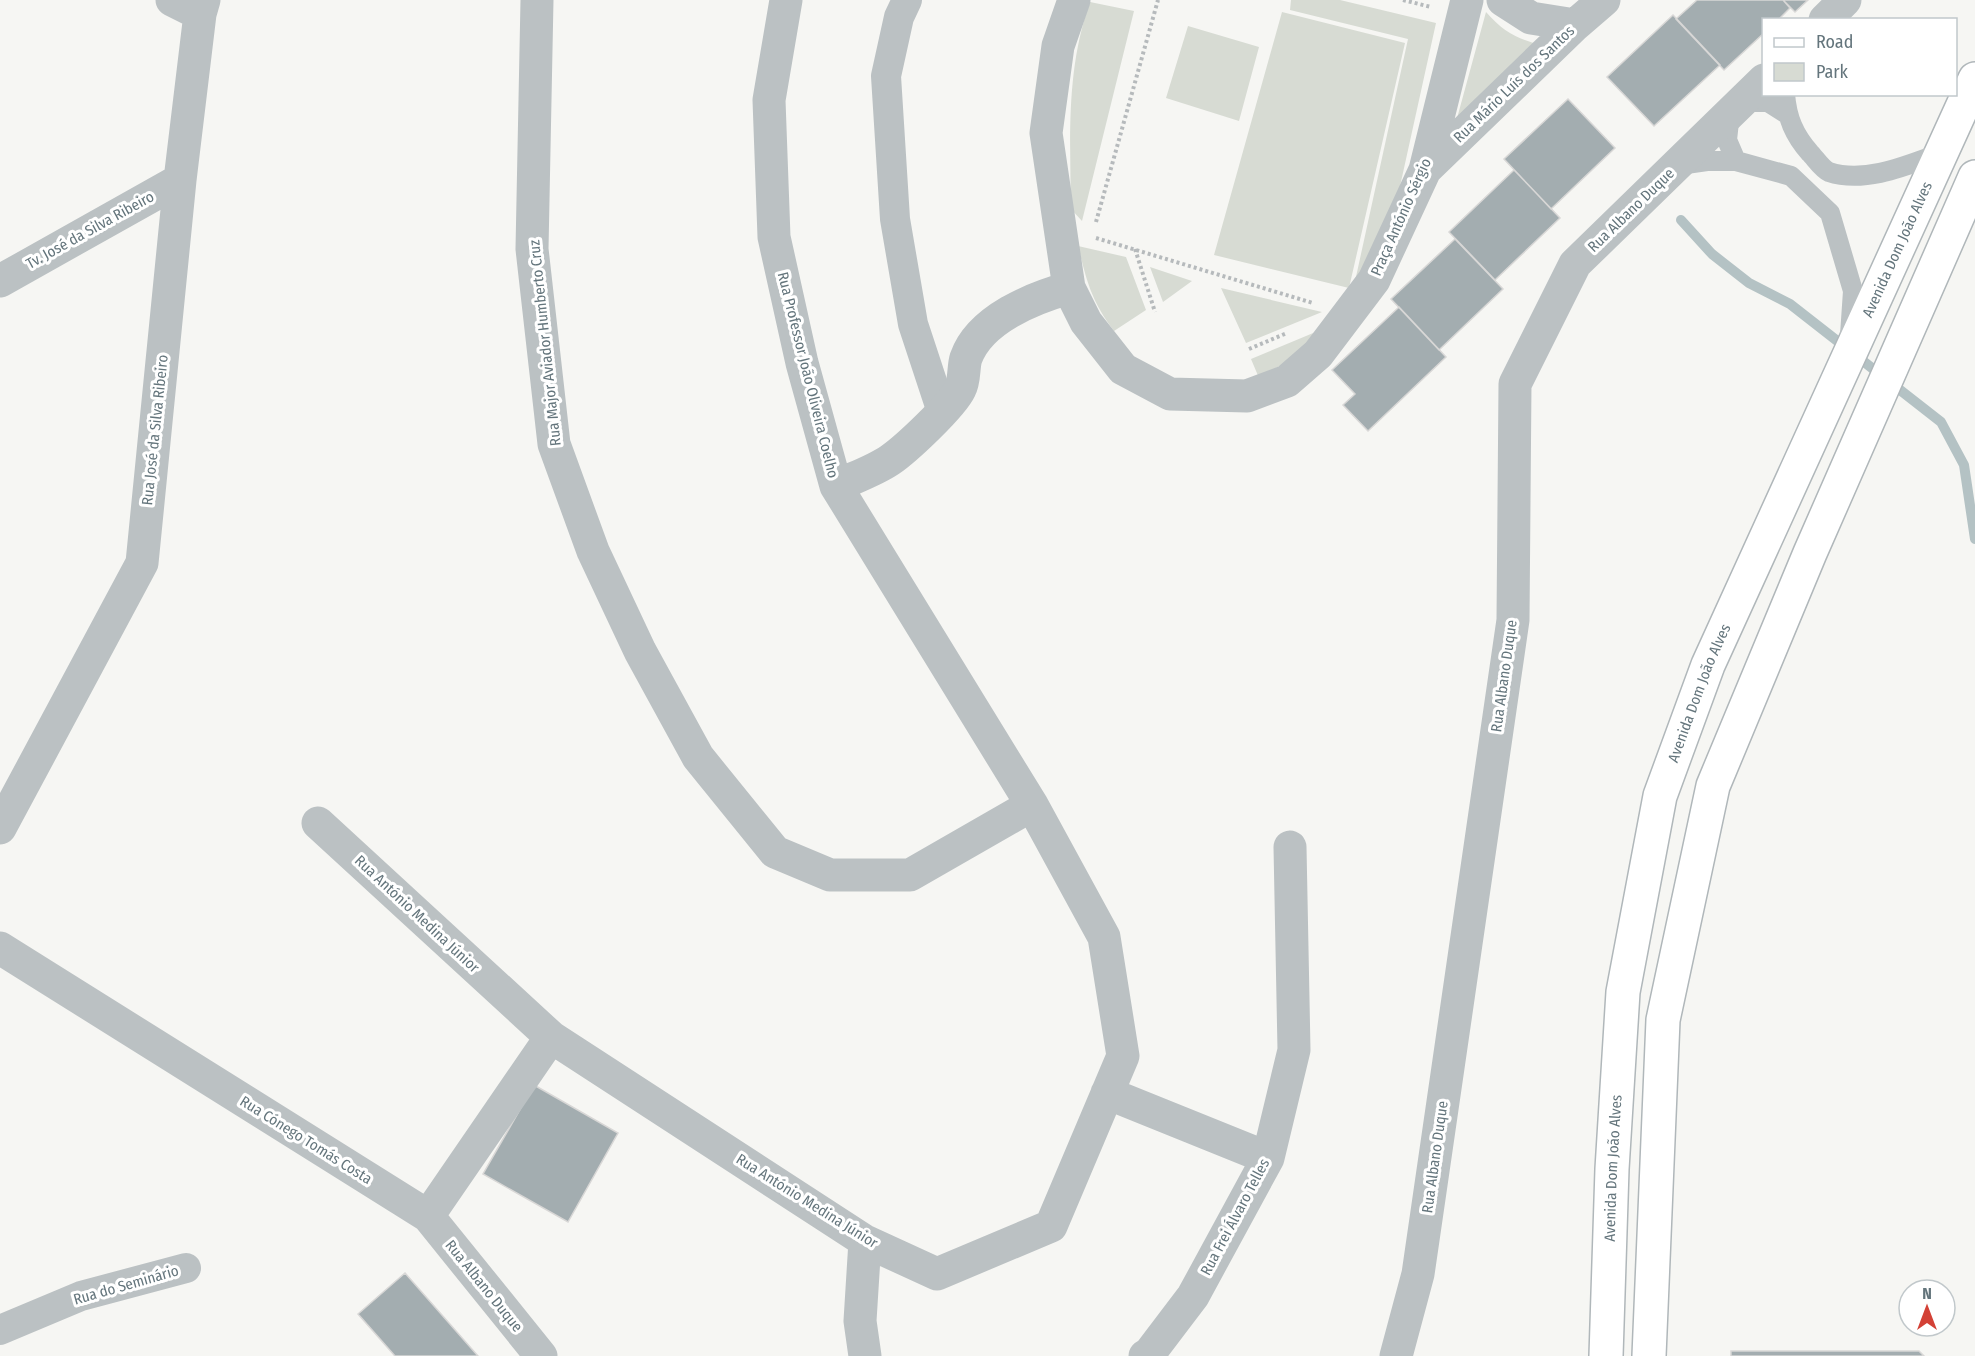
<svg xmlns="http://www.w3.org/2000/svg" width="1975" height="1356" font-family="'Fira Sans Condensed',sans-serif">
<rect width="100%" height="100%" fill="#f6f6f3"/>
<path fill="#d7dbd3" d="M1291,0H1340L1436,23L1395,209L1354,286L1408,39L1290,10Z
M1090,2L1134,11L1082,221L1071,209C1070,138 1066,69 1090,2Z
M1282,12L1405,43L1349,288L1214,255Z
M1486,12C1504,32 1515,38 1541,45L1456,122Z
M1188,26L1259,47L1239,121L1166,98Z
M1078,246L1126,257L1146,310L1114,331C1091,300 1087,282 1078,246Z
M1150,267L1192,281L1163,302Z
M1221,288L1322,312L1246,343Z
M1330,326L1307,350L1259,378L1251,359Z"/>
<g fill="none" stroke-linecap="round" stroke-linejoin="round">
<path stroke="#b4c2c4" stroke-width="10" d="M1681,220L1712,254L1749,283L1790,304L1941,422L1964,465L1975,539"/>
</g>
<path fill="#a3adb0" stroke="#d8d7d6" stroke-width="1.5" d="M1697,0H1783L1790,8L1778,20H1764V33L1724,70L1676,19Z
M1783,0H1808L1795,12Z
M1673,15L1720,65L1654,126L1607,77Z
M1568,99L1615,148L1551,209L1504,159Z
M1514,170L1560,218L1495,280L1449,232Z
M1455,239L1503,289L1439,350L1391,299Z
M1399,307L1446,357L1368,431L1343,405L1355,394L1332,370Z
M534,1085L618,1133L568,1222L483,1174Z
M405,1273L478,1356H395L358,1314Z
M1731,1351H1919L1924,1356H1731Z"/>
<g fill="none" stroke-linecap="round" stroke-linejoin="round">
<defs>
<g id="secondary">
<path id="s1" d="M1606,1356L1612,1169L1623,992L1660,796L1708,665L1975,79"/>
<path d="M1649,1356L1663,1020L1713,786L1810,553L1975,177"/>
</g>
</defs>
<use href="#secondary" stroke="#b0b7ba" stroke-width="36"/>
<path stroke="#b6babc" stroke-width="4" stroke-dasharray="3 3" stroke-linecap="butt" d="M1403,0L1431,7
M1096,222L1158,0
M1096,238L1313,303
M1135,249L1155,312
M1249,349L1287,333"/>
<path stroke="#bbc1c3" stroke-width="20" d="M1785,94C1787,118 1794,135 1810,153C1815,158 1822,169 1829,172C1865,184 1908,165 1941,153
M1742,102H1768L1787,114
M1730,113L1727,140L1736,161
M1679,165L1707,161H1736L1791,176L1830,213L1853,291L1850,335"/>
<path stroke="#bbc1c3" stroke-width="30" d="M907,0L899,17L886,76L895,219L913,324L942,412
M0,1330L81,1296L186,1268"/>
<path stroke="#bbc1c3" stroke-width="33" d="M172,0L200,14
M537,0L532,249L554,444L593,551L640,651L698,757L775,852L830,875H910L1032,805
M1074,0L1058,46L1046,133L1069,288L1086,322L1123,369L1170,394L1247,396L1287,381L1318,354L1374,280L1425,170L1467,0
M1503,0L1531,18L1575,25
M1825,20L1845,0
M1425,170L1575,25L1604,0
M0,281L180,180
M836,486C853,478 874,471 890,460C906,449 952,406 960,389C965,380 963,367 966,358C980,319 1033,298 1069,288
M318,823L551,1037L865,1241L937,1274L1051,1226L1123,1056L1104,937L1032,805L836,486L802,363L774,237L769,100L786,0
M0,828L142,563L180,180L200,14L204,0
M0,948L428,1216L541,1356
M1107,1093L1268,1158
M428,1216L551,1037
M865,1356L860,1321L865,1241
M1145,1356L1149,1354L1193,1296L1268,1158L1294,1050L1290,847
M1396,1356L1418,1274L1513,620L1515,384L1575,264L1764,80"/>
<use href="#secondary" stroke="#fff" stroke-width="33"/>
</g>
<g text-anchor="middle" stroke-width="6" stroke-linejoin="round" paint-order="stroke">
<g font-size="15" fill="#64757c" stroke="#fff">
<text transform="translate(1514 84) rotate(-44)" y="5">Rua Mário Luís dos Santos</text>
<text transform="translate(1631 210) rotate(-44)" y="5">Rua Albano Duque</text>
<text transform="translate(1401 217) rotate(-66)" y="5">Praça António Sérgio</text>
<text transform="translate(90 230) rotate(-29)" y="5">Tv. José da Silva Ribeiro</text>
<text dy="5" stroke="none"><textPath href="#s1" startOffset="1160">Avenida Dom João Alves</textPath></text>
<text transform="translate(545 343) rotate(-96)" y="5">Rua Major Aviador Humberto Cruz</text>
<text transform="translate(808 375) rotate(76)" y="5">Rua Professor João Oliveira Coelho</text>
<text transform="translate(155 430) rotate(-84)" y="5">Rua José da Silva Ribeiro</text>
<text transform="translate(1504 676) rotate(-82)" y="5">Rua Albano Duque</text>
<text dy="5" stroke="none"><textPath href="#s1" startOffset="674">Avenida Dom João Alves</textPath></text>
<text transform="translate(417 914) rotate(43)" y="5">Rua António Medina Júnior</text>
<text transform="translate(306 1140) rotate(32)" y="5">Rua Cónego Tomás Costa</text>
<text transform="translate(1435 1157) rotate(-82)" y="5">Rua Albano Duque</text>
<text dy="5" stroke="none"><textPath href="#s1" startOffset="188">Avenida Dom João Alves</textPath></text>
<text transform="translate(807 1201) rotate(32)" y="5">Rua António Medina Júnior</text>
<text transform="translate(1235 1217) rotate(-62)" y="5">Rua Frei Álvaro Telles</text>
<text transform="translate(126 1285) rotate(-16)" y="5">Rua do Seminário</text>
<text transform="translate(484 1286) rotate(51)" y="5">Rua Albano Duque</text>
</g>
</g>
<rect x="1762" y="18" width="195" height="78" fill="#ffffff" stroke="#c1c8cb" stroke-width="1.5"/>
<rect x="1774" y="38" width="30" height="9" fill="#ffffff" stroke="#c1c8cb" stroke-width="1.5"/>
<text x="1816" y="48" font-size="18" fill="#64757c">Road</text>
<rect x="1774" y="63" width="30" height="18" fill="#d7dbd3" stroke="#c1c8cb" stroke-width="1.5"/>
<text x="1816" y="78" font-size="18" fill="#64757c">Park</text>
<g transform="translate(1927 1308)"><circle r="28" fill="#ffffff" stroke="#c1c8cb" stroke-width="1.5"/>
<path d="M0-4.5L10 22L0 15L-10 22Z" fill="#d34136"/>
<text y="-9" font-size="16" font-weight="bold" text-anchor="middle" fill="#64757c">N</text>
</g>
</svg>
